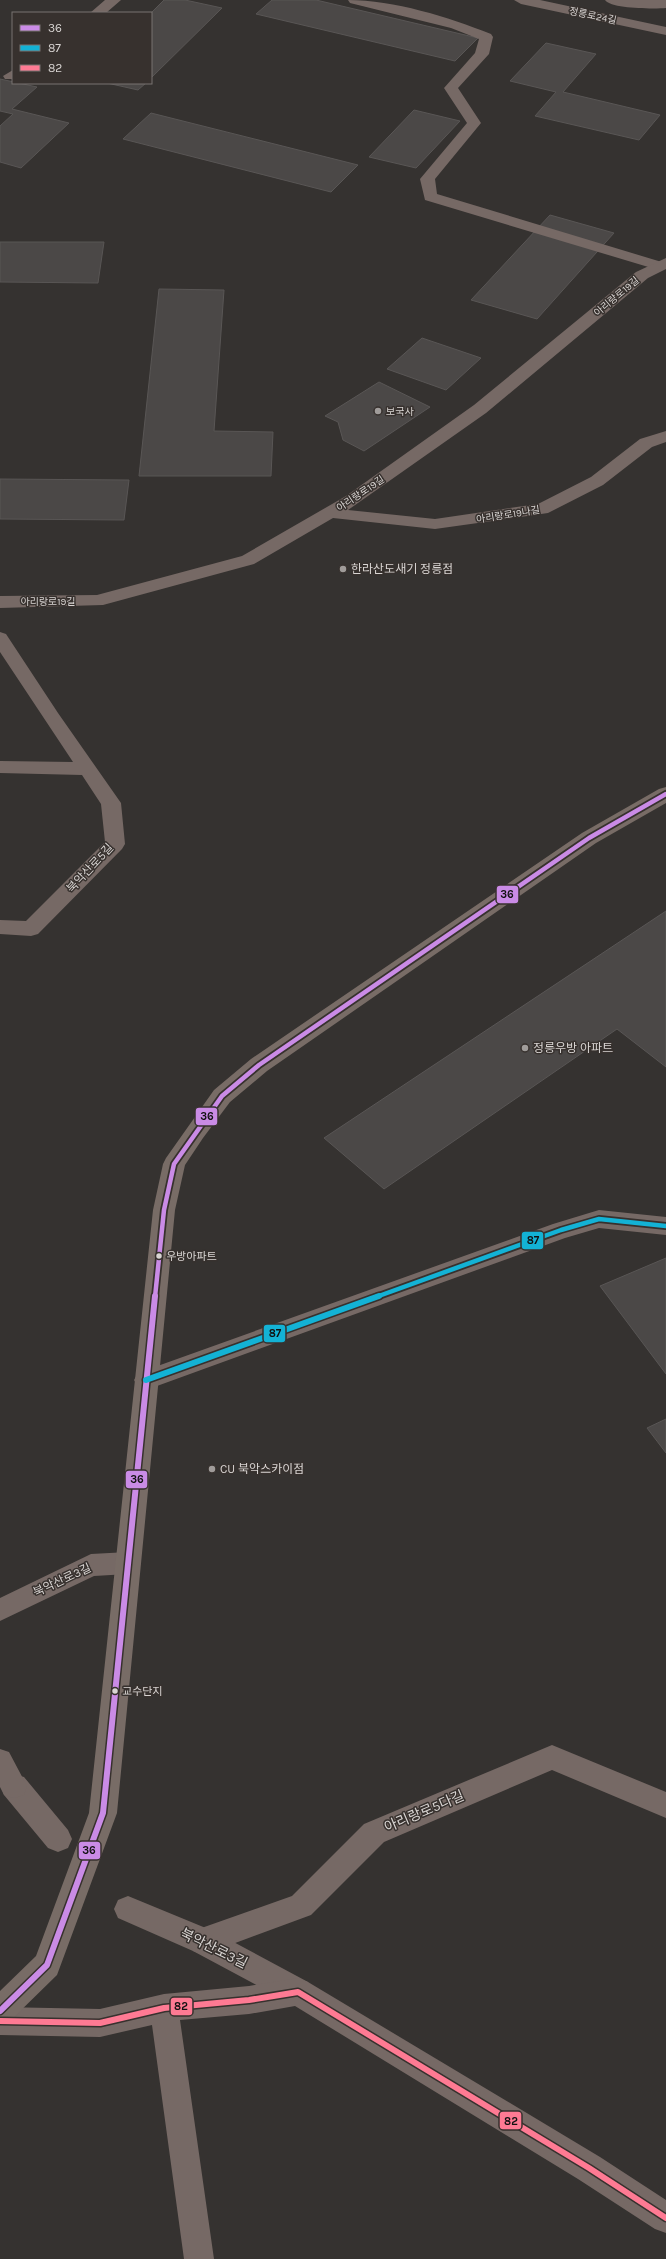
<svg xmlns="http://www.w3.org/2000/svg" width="666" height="2259" font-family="Karla,'Noto Sans KR',sans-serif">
<rect width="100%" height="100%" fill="#353230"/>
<path fill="#4b4847" stroke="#595655" d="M164,0H185L222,8L151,78V13Z
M272,0H316L478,38L455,61L256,14Z
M546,43L596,54L563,92L660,115L639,140L535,116L556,92L510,81Z
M0,79L37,87L12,109L69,123L21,168L0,162V126L13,114L0,111Z
M107,83H146L138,90Z
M414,110L460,121L416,168L369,157Z
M151,113L358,165L331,192L123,139Z
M550,215L614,233L537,319L471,300Z
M0,242H104L98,283L0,282Z
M159,289L224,290L214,431L273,432L271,476H139Z
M422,338L481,358L446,390L387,369Z
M379,382L430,407L364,451L343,440L338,422L325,416Z
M0,479L129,480L124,520L0,519Z
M666,911V1067L617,1029L384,1189L324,1138Z
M666,1258V1374L600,1286Z
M666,1419V1453L647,1428Z"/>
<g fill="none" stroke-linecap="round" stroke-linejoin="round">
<path fill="#766965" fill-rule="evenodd" d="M105,0H121L106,13H90Z
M348,0C394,0 448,17 491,34L493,37L489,54L458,88L481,123L435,179L437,194L665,263V269H655L425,200L420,179L467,123L444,88L475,53L479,39L451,28L350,3Z
M605,0H666V8C655,9 611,9 605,0Z
M13,70V79H5L3,76Z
M14,1774L24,1777L68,1830L72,1839L68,1848L58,1852L48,1848L4,1795L1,1786L4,1777Z
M128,1896L213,1931L308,1982L312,1992L308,2002L298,2006L288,2002L193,1951L118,1918L114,1909L118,1900Z"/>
<path fill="#766965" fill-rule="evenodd" d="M514,0H540L666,27V35L521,4Z
M666,258V269L648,278L486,413L348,510L435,519L538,504L591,477L640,439L666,431V442L652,447L603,485L548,513L435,529L333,518L254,564L103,605L0,608V596L97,595L242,556L346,496L474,405L636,272Z
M0,632L6,634L58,713L121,803L125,844L122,849L38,934L31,936L0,934V920L26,921L105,842L101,804L82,775L0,773V761L73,762L0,652Z
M599,1210L666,1217V1235L599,1228L565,1238L146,1390L138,1387L134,1380L138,1373L553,1224Z
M128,1552L137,1555L141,1563L137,1571L128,1574L94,1576L0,1621V1598L91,1554Z
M552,1745L666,1792V1818L552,1770L384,1842L311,1915L203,1955L193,1951L189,1941L193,1931L292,1896L364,1824Z
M0,1749L9,1752L27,1786L24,1795L14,1798L4,1795L0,1787Z
M298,1978L308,1982L600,2157L666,2200V2233L655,2229L578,2179L295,2006L249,2014L180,2020L214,2259H184L152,2025L100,2037L0,2035V2007L100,2009L164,1994L249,1986Z"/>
<path fill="#786c66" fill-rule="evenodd" d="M666,787V803L596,843L267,1071L230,1102L203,1138L185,1165L175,1210L117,1813L57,1975L10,2021L0,2025V1991L36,1956L89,1813L153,1210L163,1164L166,1158L214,1090L251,1059L582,833L659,789Z"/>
<defs>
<path id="bus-1-far1" d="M155,1297L164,1210L174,1164L222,1096L259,1065L589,838L666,794"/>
<path id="bus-1" d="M0,2011L47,1965L103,1813L155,1296"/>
<path id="bus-2-far1" d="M376,1297L561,1230L599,1219L666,1226"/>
<path id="bus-2" d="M146,1380L379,1296"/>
<path id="bus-3" d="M0,2021L100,2023L164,2008L249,2000L298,1992L589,2168L666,2218"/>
</defs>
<use href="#bus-1-far1" stroke="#37312e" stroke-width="8"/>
<use href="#bus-1" stroke="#37312e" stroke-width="9"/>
<use href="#bus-2-far1" stroke="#37312e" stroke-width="8"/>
<use href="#bus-2" stroke="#37312e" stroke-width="9"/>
<use href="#bus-3" stroke="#37312e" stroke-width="9"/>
<use href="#bus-1-far1" stroke="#ca8be6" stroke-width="4.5"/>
<use href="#bus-1" stroke="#ca8be6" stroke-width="6"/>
<use href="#bus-2-far1" stroke="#13b2d5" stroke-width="4.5"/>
<use href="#bus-2" stroke="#13b2d5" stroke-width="6"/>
<use href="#bus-3" stroke="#fe7a93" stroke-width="6"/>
</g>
<g fill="#a09c9a" stroke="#37312e" stroke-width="1.5">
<circle cx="378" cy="411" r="4"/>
<circle cx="343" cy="569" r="4"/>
<circle cx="525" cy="1048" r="4"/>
<circle cx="212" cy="1469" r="4"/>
</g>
<g fill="#d9d5d3" stroke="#37312e" stroke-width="1.5">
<circle cx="159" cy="1256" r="3.5"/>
<circle cx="115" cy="1691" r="3.5"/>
</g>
<g text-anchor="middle" stroke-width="3" stroke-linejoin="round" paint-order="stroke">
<g font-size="10" fill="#d9d5d3" stroke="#37312e">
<text transform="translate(593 15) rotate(12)" y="4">정릉로24길</text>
<text transform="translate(616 296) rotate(-40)" y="4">아리랑로19길</text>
<text transform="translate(360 493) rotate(-34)" y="4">아리랑로19길</text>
<text transform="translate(508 514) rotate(-9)" y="4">아리랑로19나길</text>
<text x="48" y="605">아리랑로19길</text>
</g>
<g font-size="10" fill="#d9d5d3" stroke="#37312e" text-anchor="start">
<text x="386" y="415">보국사</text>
</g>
<g font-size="11" fill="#d9d5d3" stroke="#37312e" text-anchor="start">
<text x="166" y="1260">우방아파트</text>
<text x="122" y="1695">교수단지</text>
</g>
<g font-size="12" fill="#d9d5d3" stroke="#37312e" text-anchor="start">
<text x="351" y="573">한라산도새기 정릉점</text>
<text x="533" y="1052">정릉우방 아파트</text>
<text x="220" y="1473">CU 북악스카이점</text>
</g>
<g font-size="12" fill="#d9d5d3" stroke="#37312e">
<text transform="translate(90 868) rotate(-47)" y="4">북악산로5길</text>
<text transform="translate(62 1580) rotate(-25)" y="4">북악산로3길</text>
</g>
<g font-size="14" fill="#d9d5d3" stroke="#37312e">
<text transform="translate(424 1811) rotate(-23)" y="5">아리랑로5다길</text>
<text transform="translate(214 1948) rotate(26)" y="5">북악산로3길</text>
</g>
</g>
<g stroke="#37312e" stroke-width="1.5">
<rect x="496" y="885" width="23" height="19" rx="4" fill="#ca8be6"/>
<rect x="195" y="1107" width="23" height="19" rx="4" fill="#ca8be6"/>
<rect x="521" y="1231" width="23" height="19" rx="4" fill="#13b2d5"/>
<rect x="263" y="1324" width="23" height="19" rx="4" fill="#13b2d5"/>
<rect x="125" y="1470" width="23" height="19" rx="4" fill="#ca8be6"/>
<rect x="78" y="1841" width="23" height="19" rx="4" fill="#ca8be6"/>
<rect x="170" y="1997" width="23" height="19" rx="4" fill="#fe7a93"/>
<rect x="499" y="2111" width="23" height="19" rx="4" fill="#fe7a93"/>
</g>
<g font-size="11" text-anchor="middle" font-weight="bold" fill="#111">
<text x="507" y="898">36</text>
<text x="207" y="1120">36</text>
<text x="533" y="1244">87</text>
<text x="275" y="1337">87</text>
<text x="137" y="1483">36</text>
<text x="89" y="1854">36</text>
<text x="181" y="2010">82</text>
<text x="511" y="2125">82</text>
</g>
<rect x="12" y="12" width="140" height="72" fill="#37312e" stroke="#787370"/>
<rect x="20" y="25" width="20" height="6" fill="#ca8be6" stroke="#787370"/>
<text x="48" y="32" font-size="12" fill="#d9d5d3">36</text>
<rect x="20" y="45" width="20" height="6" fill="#13b2d5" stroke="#787370"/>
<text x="48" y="52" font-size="12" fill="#d9d5d3">87</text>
<rect x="20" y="65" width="20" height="6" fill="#fe7a93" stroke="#787370"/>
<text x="48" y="72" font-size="12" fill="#d9d5d3">82</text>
</svg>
